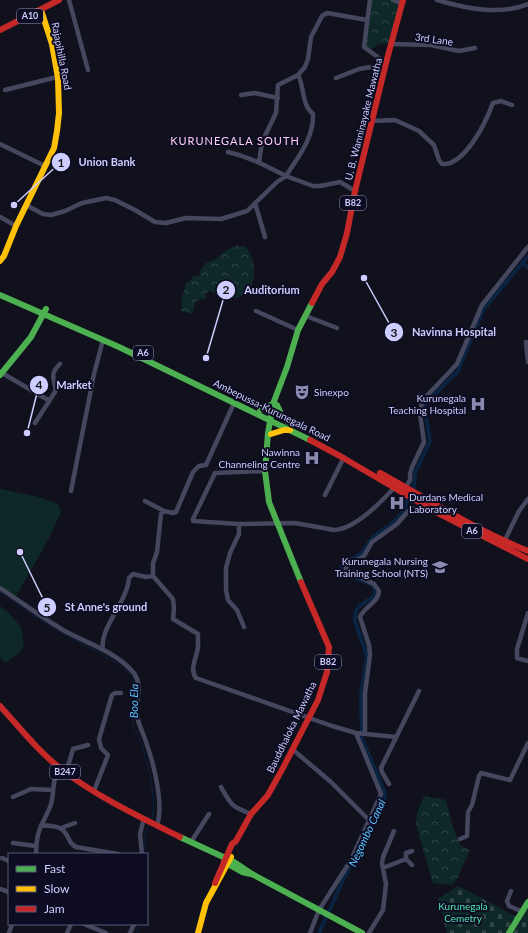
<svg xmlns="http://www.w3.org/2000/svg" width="528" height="933" font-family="Lato,sans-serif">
<defs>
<pattern id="cemetery-stones" width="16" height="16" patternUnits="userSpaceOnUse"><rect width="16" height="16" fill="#0e2827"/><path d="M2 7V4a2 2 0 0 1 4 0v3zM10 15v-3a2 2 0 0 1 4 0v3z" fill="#304647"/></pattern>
<pattern id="park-crowns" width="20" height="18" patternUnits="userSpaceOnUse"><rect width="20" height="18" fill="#0e2827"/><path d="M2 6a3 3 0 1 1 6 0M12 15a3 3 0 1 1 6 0" fill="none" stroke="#304647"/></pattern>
</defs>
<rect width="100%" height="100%" fill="#11111d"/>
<path fill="url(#cemetery-stones)" d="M458,886L521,919L528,907V933H447L438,899Z"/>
<path fill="url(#park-crowns)" d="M372,0H401L390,43L377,45L372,49H369L365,45Z
M236,246H245C258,260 259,292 236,298C230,299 215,292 209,291L206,294V298L196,301L192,314L181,311L182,304L181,302L186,283L191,280L193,276H199L201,269L206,263L216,259L225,251Z
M424,796L446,800L453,828L461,846L470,850L457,879L452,885L433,883L416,825L417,814Z"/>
<path fill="#0e2827" d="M0,489L35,496L58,504L61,512L49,538L15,598L0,588Z
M0,606L8,612L21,627L24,646L20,652L5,663L0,657Z"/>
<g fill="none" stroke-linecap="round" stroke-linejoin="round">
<path stroke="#092341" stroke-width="1" d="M0,592C18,604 35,617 53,628C78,643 115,657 134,678C136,693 129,709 133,724C135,730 139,737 141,743C148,762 157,800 152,819
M144,853V837L149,825
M147,878L148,891L147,898
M137,933L140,924"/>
<path stroke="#092341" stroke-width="4" d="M522,263L528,267
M319,933L344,878L384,802L385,793L362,739L361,695L367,656L355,621C355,617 355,614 356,611C360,601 383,598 372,585L345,574C341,571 340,569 343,564L362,553L373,537L395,521L402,513L414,486L415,473L430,441L424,405L458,371L483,310L528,256"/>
<path stroke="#45475e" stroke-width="4.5" d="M69,0L88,70
M370,0L364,47L386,63
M393,0L402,3
M437,0C465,8 500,16 528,4
M392,44L431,45L459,51L475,48
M336,78L359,69L371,67L383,76
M5,90L57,77
M241,95L255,93L278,98
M372,121L395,120L419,131L434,145L439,160L442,164C462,166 481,131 488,115C490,111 491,107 493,103L501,101L512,105
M0,144L45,166
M228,152C250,157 266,166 286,176C298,157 314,138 313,114C301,104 305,88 298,75
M259,162L262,142L276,113L278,85L298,75L305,67L308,59L311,37L322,16L327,13L367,20
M255,203L265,237
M26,205L43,214L51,215L65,211L82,203L106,198L115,200L135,210L155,222L166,223L186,218L221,219L247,211L277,182L286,176L313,186H320L340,182L355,191
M0,217L16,226
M256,311L298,330
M306,316L337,328
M526,342L528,362
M2,373L48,400
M234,403L206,465L199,466L193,472L176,512L173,513L164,511L161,514L157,552L153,563V576L173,599L174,608L173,619L198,634C198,638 198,642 198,647C197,657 189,669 196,678L332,726L356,733L396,737
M35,423L55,392C57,385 51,379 54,372C55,369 58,366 60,364
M265,471L215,473L193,519V521L239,524L295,523L334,530C355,529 380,503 394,488
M406,487L410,480V474L412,467L424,442L420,414L422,401L457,364L482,305L528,247
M71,491L94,374L103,340
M325,495L344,457
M145,501L164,511
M239,524V534L230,553L226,568V590L228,600L237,610L244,627
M504,542L519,511L528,499
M0,588C21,602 41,617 63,630C86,643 115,651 133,672C144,685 135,701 137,716C139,726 144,735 147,745C154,765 164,805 157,825
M528,613L517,649V658L528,661
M103,650C99,628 128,601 129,578L133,574L146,577L153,576
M365,734V693L370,655L369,645L360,617C364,607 379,602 379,591L374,584L348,571L346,568L348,565L364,556L372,542L397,524L411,508L418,510L422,505
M292,749L331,782L369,820
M66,773L73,749L88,745
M389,784L382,772L381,768L419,691
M221,787C232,806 231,806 251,814
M94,791L108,755L101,748L99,739L112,695L115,693H121
M13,797L31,789L53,790
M41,825C50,826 61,825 66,834C71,841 68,842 76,847L118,854
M61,828L75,823
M460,839L467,836L468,812L472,805L479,776L481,773L510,780L528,743
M191,842L209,814
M13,843L36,846
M36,854C36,843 37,833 42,824C45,817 49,811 51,804C55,790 51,781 60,768
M142,854L140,834L144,818
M2,858L9,861
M406,859V853L412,851
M383,868L406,859L412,865
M0,889L9,892
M511,891L507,901L509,906L523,912
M84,924L106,933
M9,933L12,924
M67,933L71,924
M130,933L134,924
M310,933L319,910L351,860L381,794L356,733
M369,933L383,910L386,884L382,863L383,857L394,831"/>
<path stroke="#4caf50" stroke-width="6" d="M0,295L119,347L310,440
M0,375L31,337L46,309
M277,405L282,416L291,424
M260,410L273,404
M301,582L269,502L265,471L268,433L273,404L287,367L298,330L312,303
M180,837L234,862L252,874L362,933
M224,862L242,872L251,874
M509,933L528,902"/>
<path stroke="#ffc107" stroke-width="6" d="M0,261L4,256L16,226L54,148L57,131L59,113L58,78L52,44L41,10
M271,434L284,430H290
M198,933L206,903L231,857"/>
<path stroke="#c62828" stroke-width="6" d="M0,30L59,0
M312,303L322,284L332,272L340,257L347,233L355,191L386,63L403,0
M310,440L340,456L434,511L528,559
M380,473C429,500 476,530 528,551
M0,706C20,728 38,751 61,769C97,797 140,817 180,837
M215,883L232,844L236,841L251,814L268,795L284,766L318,700L327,672L329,647L301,582"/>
</g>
<defs>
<symbol id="theatre-bare" viewBox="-9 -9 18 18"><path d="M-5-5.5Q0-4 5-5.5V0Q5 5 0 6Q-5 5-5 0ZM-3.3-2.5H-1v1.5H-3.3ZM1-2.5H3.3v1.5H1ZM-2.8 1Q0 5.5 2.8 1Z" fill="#8b8bb0" stroke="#0d0c22" stroke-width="2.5" paint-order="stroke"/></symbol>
<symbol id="hospital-bare" viewBox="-9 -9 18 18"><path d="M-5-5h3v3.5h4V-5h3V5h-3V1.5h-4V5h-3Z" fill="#8b8bb0" stroke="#0d0c22" stroke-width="2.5" paint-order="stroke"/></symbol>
<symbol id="university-bare" viewBox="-9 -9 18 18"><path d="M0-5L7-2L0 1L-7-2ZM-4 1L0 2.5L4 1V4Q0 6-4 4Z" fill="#8b8bb0" stroke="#0d0c22" stroke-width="2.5" paint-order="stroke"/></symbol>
</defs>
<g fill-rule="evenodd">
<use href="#theatre-bare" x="291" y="381" width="22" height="22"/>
<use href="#hospital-bare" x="467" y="393" width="22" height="22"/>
<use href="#hospital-bare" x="301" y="447" width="22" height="22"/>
<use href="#hospital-bare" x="386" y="492" width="22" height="22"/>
<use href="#university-bare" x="429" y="556" width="22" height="22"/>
</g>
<g text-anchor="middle" stroke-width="4" stroke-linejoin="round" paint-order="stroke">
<g fill="#0d0c22" stroke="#9393bd" stroke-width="1">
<rect x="17" y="9" width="26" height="14" rx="3"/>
<rect x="340" y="196" width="26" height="14" rx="3"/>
<rect x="133" y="346" width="20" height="14" rx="3"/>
<rect x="462" y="524" width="20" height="14" rx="3"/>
<rect x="315" y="655" width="26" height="14" rx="3"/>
<rect x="50" y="765" width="30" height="14" rx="3"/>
</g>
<g font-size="9" font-weight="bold" fill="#cdcdff">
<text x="30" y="19">A10</text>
<text x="353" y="206">B82</text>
<text x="143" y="356">A6</text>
<text x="472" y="534">A6</text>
<text x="328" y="665">B82</text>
<text x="65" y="775">B247</text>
</g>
<g font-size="10" fill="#cdcdff" stroke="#0d0c22">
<text transform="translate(434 39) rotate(8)" y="4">3rd Lane</text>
<text transform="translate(62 56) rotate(79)" y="4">Rajapihilla Road</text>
<text transform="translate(363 119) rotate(-76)" y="4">U. B. Wanninayake Mawatha</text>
<text transform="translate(272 410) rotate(26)" y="4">Ambepussa-Kurunegala Road</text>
<text transform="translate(291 727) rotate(-64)" y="4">Bauddhaloka Mawatha</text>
</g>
<g font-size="10" fill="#cdcdff" stroke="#0d0c22" text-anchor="end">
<text x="314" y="396" text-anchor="start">Sinexpo</text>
<text x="466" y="402">Kurunegala<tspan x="466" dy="12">Teaching Hospital</tspan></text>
<text x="300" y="456">Nawinna<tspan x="300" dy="12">Channeling Centre</tspan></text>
<text x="409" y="501" text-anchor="start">Durdans Medical<tspan x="409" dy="12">Laboratory</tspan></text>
<text x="428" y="565">Kurunegala Nursing<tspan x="428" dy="12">Training School (NTS)</tspan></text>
</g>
<g font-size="10" fill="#50e7b0" stroke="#0d0c22">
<text x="463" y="910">Kurunegala<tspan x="463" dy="12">Cemetry</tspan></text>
</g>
<g font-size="11" letter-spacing="1" fill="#ffcff3" stroke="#0d0c22">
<text x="235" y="145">KURUNEGALA SOUTH</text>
</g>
<g font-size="11" font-style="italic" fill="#5bc6ff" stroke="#0d0c22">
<text transform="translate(134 701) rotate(-89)" y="4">Boo Ela</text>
<text transform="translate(367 833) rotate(-65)" y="4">Negombo Canal</text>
</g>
</g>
<path fill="none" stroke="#cdcdff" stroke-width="1.5" d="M14 205L61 162M206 358L226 290M364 278L394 332M27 433L39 385M20 552L47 607"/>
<g fill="#cdcdff" stroke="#0d0c22" stroke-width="1.5">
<circle cx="14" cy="205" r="4"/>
<circle cx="206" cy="358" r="4"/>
<circle cx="364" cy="278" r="4"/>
<circle cx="27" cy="433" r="4"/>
<circle cx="20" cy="552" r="4"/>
<circle cx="61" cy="162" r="10"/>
<circle cx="226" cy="290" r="10"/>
<circle cx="394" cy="332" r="10"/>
<circle cx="39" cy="385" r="10"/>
<circle cx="47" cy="607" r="10"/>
</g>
<g font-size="12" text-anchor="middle" font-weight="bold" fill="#111">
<text x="61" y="167">1</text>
<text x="226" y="294">2</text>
<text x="394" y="337">3</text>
<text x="39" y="389">4</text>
<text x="47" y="612">5</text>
</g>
<g font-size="11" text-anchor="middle" font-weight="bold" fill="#cdcdff" stroke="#0d0c22" stroke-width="4" stroke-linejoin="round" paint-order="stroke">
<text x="107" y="166">Union Bank</text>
<text x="272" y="294">Auditorium</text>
<text x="454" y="336">Navinna Hospital</text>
<text x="74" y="389">Market</text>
<text x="106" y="611">St Anne's ground</text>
</g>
<rect x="8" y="853" width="140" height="72" fill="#0d0c22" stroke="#5a597a"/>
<rect x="16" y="866" width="20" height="6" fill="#4caf50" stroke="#5a597a"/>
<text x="44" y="873" font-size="12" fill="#cdcdff">Fast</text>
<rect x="16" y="886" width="20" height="6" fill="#ffc107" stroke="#5a597a"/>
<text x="44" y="893" font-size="12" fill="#cdcdff">Slow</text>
<rect x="16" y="906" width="20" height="6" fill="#c62828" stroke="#5a597a"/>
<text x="44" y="913" font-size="12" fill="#cdcdff">Jam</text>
</svg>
